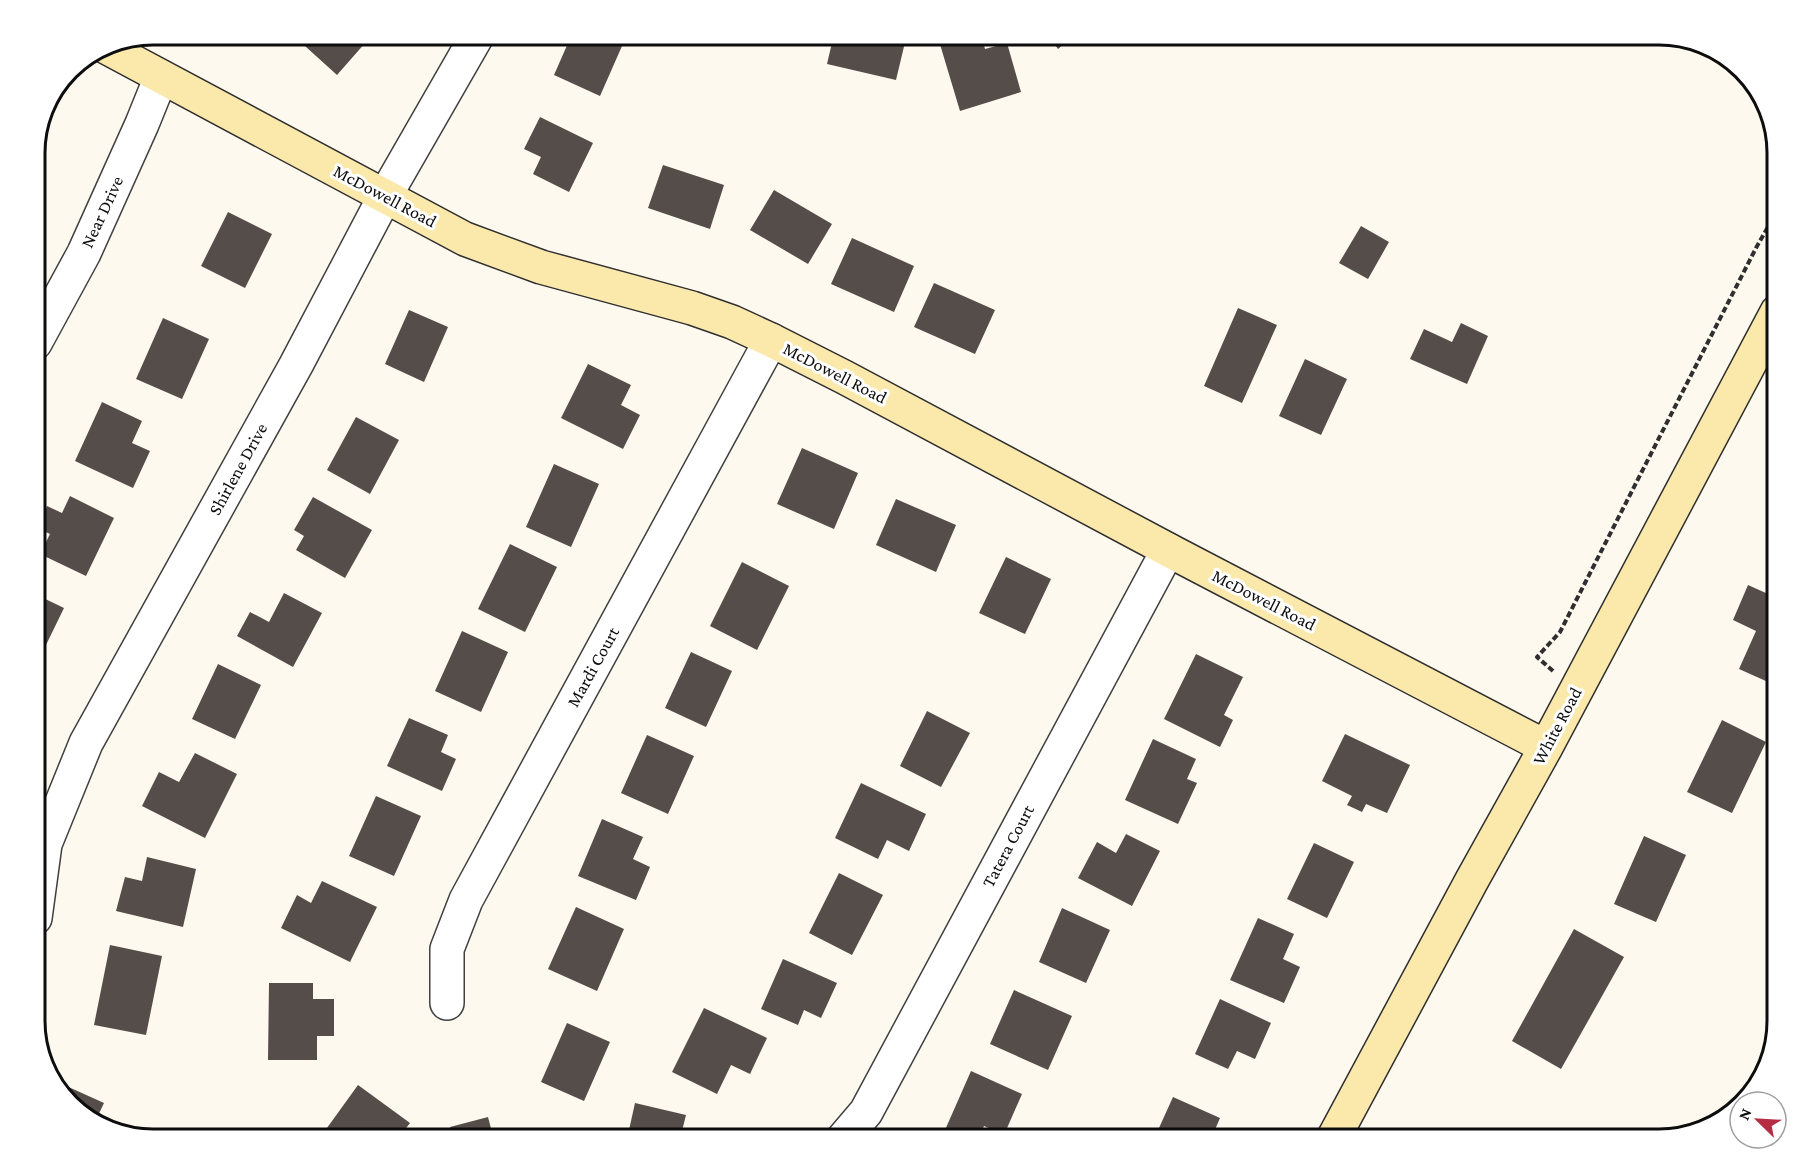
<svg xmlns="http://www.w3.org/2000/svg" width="1812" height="1174" font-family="'Crimson Pro',serif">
<rect width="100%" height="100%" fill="#fef9ee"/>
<path fill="#554d4a" d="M298,34H373L337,75L295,37Z
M572,34H621L626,37L600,96L554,75Z
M834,34H907L896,80L827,64Z
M959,34H981L985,49L1007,43L1021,92L960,111L939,41Z
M1047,34H1076L1058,49Z
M540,117L593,143L569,192L533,174L541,157L524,149Z
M663,165L724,185L710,229L648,208Z
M774,190L832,224L808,264L750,230Z
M228,212L272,234L245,288L201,266Z
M1361,226L1389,242L1368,279L1339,263Z
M852,238L914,266L894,312L831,284Z
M934,283L995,310L975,354L914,327Z
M1238,308L1277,325L1242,403L1204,386Z
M409,310L448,327L424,382L385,364Z
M163,318L209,339L182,399L136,379Z
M1461,323L1488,336L1467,384L1410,359L1424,329L1452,342Z
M1305,359L1347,379L1321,435L1279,416Z
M588,364L631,385L621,405L640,415L623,449L561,418Z
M102,402L142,421L132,443L150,451L133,488L75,461Z
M356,417L399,440L370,494L327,470Z
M802,448L858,473L834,529L777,504Z
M554,464L599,484L571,547L526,527Z
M70,496L114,518L86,576L40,554L50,534L37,528L47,506L62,513Z
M313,497L372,530L345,578L296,550L304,536L294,530Z
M896,499L956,525L936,572L876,545Z
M510,544L557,567L525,632L478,609Z
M1006,557L1051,579L1025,634L979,613Z
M742,562L789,586L757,650L710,626Z
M1748,585L1777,598V686L1739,669L1756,631L1733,620Z
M284,593L322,613L293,667L237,636L250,612L269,622Z
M35,594L64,608L46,645L35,640Z
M462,631L508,652L481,712L435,691Z
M691,652L732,671L706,727L665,708Z
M1196,654L1243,677L1224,715L1233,720L1220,747L1164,719Z
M218,664L261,685L235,739L192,719Z
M927,711L970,733L941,787L900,766Z
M409,718L448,735L441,752L456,759L442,791L387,766Z
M1722,720L1766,742L1732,813L1687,792Z
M1345,734L1410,765L1387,813L1366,804L1362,812L1347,805L1352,796L1322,781Z
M647,735L694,756L668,814L621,793Z
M1153,739L1196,759L1187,779L1197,783L1178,824L1125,800Z
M195,753L237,774L205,838L142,806L159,772L179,782Z
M861,783L926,814L909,851L887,840L878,859L835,838Z
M376,796L421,816L394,876L349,856Z
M602,819L643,837L633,859L650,867L636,900L578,876Z
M1126,834L1160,851L1132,906L1078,878L1097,842L1116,853Z
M1644,836L1686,855L1656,922L1614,904Z
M1314,843L1354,862L1327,918L1287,899Z
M147,857L196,869L183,927L116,911L125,877L142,881Z
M839,873L883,895L852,955L809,933Z
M322,881L377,907L350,962L281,928L297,895L311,903Z
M576,907L624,929L597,991L548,969Z
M1062,908L1110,930L1086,983L1039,962Z
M1258,918L1294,934L1283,959L1300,967L1284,1003L1230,980Z
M1574,929L1624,957L1561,1069L1512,1041Z
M110,945L162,956L146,1035L94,1025Z
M783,959L837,983L821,1018L804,1010L798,1025L761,1009Z
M269,983H313V999H334V1036H317V1060H268Z
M1014,990L1072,1016L1048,1070L990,1044Z
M1220,999L1271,1023L1255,1059L1237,1051L1228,1069L1195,1054Z
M704,1008L767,1038L750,1074L731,1065L717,1094L672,1072Z
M567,1023L610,1042L584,1101L541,1082Z
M971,1071L1022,1094L1004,1135L984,1126L978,1139H967L945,1130Z
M53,1080L104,1103L95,1122L88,1120L52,1082Z
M358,1085L410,1123L398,1139H319Z
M1173,1097L1220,1118L1211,1139H1154Z
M635,1103L686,1115L680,1139H627Z
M488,1117L493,1136L513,1130L516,1139H453L450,1127Z"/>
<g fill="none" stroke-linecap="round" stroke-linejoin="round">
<defs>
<path id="street" d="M35,343L84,253L142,124L161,77
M35,918L45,844L86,743L296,365L385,196L478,34
M447,1003V949L466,900L771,340
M843,1139L866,1112L1168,550"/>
<path id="secondary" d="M104,46L465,239L541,267L692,308L732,322L771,340L844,377L1176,554L1546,747
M1333,1139L1472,880L1546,747L1777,312"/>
</defs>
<use href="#street" stroke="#404040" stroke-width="36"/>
<use href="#secondary" stroke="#2f2f2f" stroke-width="36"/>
<path stroke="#2f2f2f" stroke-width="4" stroke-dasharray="6 3" stroke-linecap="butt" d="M1553,671L1537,657L1560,632L1756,248L1777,211"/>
<use href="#street" stroke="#fff" stroke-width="33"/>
<use href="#secondary" stroke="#fbe9ac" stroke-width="33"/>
</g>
<g text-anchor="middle" stroke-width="6" stroke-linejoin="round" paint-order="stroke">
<g font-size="18" fill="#0d0d0d" stroke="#fff">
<text transform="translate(385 196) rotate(28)" y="6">McDowell Road</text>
<text transform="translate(102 212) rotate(-65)" y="6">Near Drive</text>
<text transform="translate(835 373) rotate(27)" y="6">McDowell Road</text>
<text transform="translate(238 469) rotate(-61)" y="6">Shirlene Drive</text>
<text transform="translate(1264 600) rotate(27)" y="6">McDowell Road</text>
<text transform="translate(593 667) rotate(-61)" y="6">Mardi Court</text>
<text transform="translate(1557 726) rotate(-62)" y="6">White Road</text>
<text transform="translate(1008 846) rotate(-62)" y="6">Tatera Court</text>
</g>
</g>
<path d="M0 0H1812V1174H0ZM153 45H1659A108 108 0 0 1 1767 153V1021A108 108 0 0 1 1659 1129H153A108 108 0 0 1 45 1021V153A108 108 0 0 1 153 45Z" fill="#fff" fill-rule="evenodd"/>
<path fill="none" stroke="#0d0d0d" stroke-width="3" d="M153 45H1659A108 108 0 0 1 1767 153V1021A108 108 0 0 1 1659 1129H153A108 108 0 0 1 45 1021V153A108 108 0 0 1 153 45Z"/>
<g transform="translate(1758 1120) rotate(294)"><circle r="28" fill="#ffffff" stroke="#9e9e9e" stroke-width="1.5"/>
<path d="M0-4.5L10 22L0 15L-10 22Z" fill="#b62c43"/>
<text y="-9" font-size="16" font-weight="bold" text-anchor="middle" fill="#0d0d0d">N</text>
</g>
</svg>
